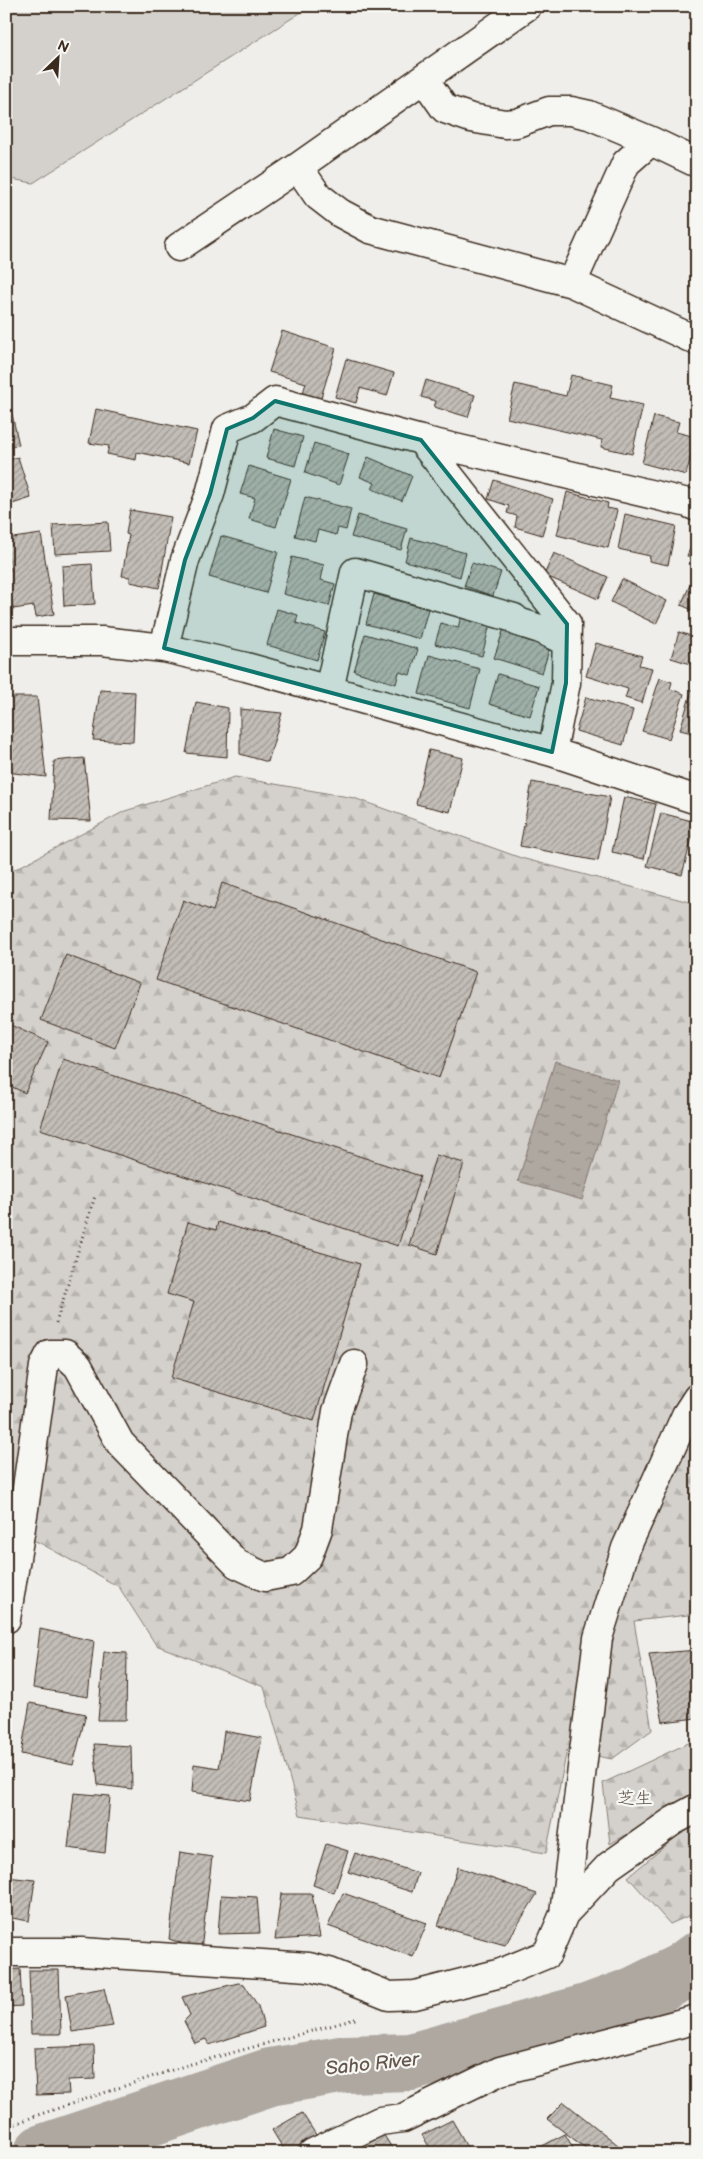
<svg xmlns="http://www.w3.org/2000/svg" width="703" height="2159" font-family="'Balsamiq Sans','Klee One',sans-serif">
<defs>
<pattern id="forest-firs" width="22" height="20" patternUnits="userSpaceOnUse" patternTransform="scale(1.25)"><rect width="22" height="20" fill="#d4d1cc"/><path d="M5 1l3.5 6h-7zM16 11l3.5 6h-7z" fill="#b7b4af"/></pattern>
<pattern id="water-ripples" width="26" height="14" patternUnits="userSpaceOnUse" patternTransform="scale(1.25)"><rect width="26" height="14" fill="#afa8a1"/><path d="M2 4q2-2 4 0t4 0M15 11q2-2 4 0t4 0" fill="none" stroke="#908983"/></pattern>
<pattern id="building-hatch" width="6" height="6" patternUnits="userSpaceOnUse" patternTransform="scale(1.25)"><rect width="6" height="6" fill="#c2bdb7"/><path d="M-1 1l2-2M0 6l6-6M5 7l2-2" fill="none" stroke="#9f9a94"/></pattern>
</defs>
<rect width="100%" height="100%" fill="#efeeea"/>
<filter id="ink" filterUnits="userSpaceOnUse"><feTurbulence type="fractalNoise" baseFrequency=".02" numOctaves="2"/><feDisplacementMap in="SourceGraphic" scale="10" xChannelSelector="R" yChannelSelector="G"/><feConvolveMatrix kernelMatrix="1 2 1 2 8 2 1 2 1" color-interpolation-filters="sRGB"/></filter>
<g filter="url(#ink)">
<path fill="url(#forest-firs)" stroke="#887e75" d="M235,777L354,798L521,858L697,904V1614L634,1621L652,1730L612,1759L567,1750L546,1853L300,1815L264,1687L156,1645L119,1587L40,1543L6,1529V874L125,811Z
M697,1739V1794L610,1844L603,1783Z
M697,1823V1912L670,1924L628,1877L683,1831Z"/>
<path fill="#d4d1cc" stroke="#887e75" d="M6,6H311L33,183L6,178Z"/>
<path fill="url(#water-ripples)" stroke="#81766d" d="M555,1061L618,1080L582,1200L518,1181Z"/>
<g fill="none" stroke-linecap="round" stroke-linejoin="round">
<path stroke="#afa8a1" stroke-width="58" d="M43,2153L270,2077L346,2064L411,2062L587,2013L636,1995L684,1971L697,1961"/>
</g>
<path fill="url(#building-hatch)" stroke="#3b2a1e" d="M282,331L336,348L320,401L302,396L306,383L269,372Z
M346,359L394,373L387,396L360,388L356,403L335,397Z
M571,375L613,385L610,398L643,405L632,454L601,447L602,440L507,418L515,384L566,396Z
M426,380L475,395L468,417L434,407L436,401L421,397Z
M6,401H9L19,445L6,447Z
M96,409L197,431L189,463L137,452L136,460L107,454L109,446L89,443Z
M654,416L679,422L676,432L696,437L686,475L642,463Z
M274,429L303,437L295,466L266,458Z
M314,443L349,454L339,485L305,473Z
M18,457L31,498L6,506V461Z
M368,457L412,476L402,501L372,489L375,483L360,477Z
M249,466L291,479L276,527L249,519L255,498L240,494Z
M494,480L553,499L542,535L515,527L517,516L507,513L509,506L488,499Z
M567,492L608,503L607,508L617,510L608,548L557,535Z
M305,497L351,509L346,530L338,528L336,535L318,530L315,541L295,536Z
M130,510L171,517L159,588L130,582V577L122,576L129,535L126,534Z
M625,514L676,526L668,565L649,561L650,556L618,549Z
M358,515L407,529L401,550L351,537Z
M108,522L110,551L55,554L53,525Z
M697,533V560L687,556Z
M41,534L54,614L36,617L34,606L13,609L6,571L11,570L6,539Z
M221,536L278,552L266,593L209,577Z
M411,538L466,553L460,577L405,561Z
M554,553L608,577L598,599L544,575Z
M292,557L324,565L321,580L335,584L329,606L283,594Z
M472,563L501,572L493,596L464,586Z
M92,564L95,604L64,606L62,566Z
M694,576L697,577V612L681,605Z
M622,579L667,601L656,624L611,602Z
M374,594L428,609L420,639L366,624Z
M277,609L298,615L296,623L325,632L317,660L267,645Z
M461,616L490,624L482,656L435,644L441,623L458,628Z
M504,628L522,634L520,638L550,647L542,673L494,658Z
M679,632L697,638V666L671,658Z
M365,634L418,649L410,675L399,672L396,684L354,671Z
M596,643L642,656L639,665L652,668L642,703L625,698L628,689L586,676Z
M429,655L480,669L470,708L419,694Z
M498,674L539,686L530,716L489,704Z
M660,678L672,682L670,689L684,694L669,739L642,731Z
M692,689L697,691V744L693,743L696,734L680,730Z
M100,690L135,692L133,742L93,740Z
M6,697H37L46,777L6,772Z
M586,697L633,710L623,745L576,731Z
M196,702L228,708L227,757L186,753Z
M240,709L282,713L268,762L240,754Z
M429,750L463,758L450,812L416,804Z
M84,758L91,821L51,820L54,761Z
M532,782L610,797L598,861L520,846Z
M624,797L656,804L644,859L612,852Z
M661,813L696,822L682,875L647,866Z
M222,883L476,972L439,1078L156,980L183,900L213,911Z
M66,955L140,983L115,1048L41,1020Z
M6,1023L48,1042L25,1093L6,1084Z
M63,1059L420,1176L398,1246L40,1129Z
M436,1155L464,1163L437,1254L409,1245Z
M188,1222L216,1230L218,1222L360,1264L314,1421L171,1378L194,1302L167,1294Z
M40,1629L94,1641L88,1697L33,1688Z
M697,1650V1718L663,1722L649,1654Z
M104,1652L127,1653L126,1720H98Z
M30,1703L86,1714L73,1765L21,1754Z
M224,1731L262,1738L250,1801L192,1792L194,1764L219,1768Z
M94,1744L131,1746L132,1789L98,1785Z
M74,1793L110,1796L105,1853L68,1848Z
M326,1844L348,1851L334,1893L313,1885Z
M180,1852L212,1857L201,1950L169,1939Z
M355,1853L418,1873L412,1892L348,1872Z
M458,1867L537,1894L505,1945L438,1926Z
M6,1877L35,1880L29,1921L6,1917Z
M343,1893L427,1923L413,1957L328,1926Z
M281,1894H312L320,1937L275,1940Z
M221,1895L257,1897L260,1933L218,1934Z
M20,1969L22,2006L6,2007V1970Z
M29,1970H59L61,2034H31Z
M238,1983L244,1984L258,2006L264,2027L209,2045L206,2039L195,2043L184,2021L190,2015L182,1997Z
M104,1988L113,2026L72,2032L66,1995Z
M94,2046L95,2079L68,2080L69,2094L36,2095L34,2048Z
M564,2102L623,2149L620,2153H592L547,2119Z
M302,2113L320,2141L297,2153H286L272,2130Z
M452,2120L471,2153H433L422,2135Z
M382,2132L395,2153H343Z
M565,2134L576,2153H529Z
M697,2142V2153H687Z"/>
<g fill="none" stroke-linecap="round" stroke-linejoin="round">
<defs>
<path id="minor" d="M424,79L445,109L471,118L505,124L517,123L549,111H571L589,115L651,141
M298,167L318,196L340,213L370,229L572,283L697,341
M179,247L298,167L527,6
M572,283L626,163L651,141L697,163
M421,440L567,624L566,683L552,752
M6,641H102L164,648L246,667L552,752L697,800
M164,648L185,560L210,494L227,429L253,418L275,401L421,440L688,503L697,507
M329,690L355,572L514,618L518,622L540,629L567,642
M6,1619L24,1509L44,1366L50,1354H65L78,1366L120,1443L237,1564L265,1577L291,1572L308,1556L318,1529L337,1411L354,1364
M564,1914L609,1866L673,1821L697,1808
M6,1952H82L309,1967L329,1972L389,1996L415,1995L501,1973L547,1954L564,1914L598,1638L626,1548L686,1415L697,1398
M313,2153L380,2121L403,2118L500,2071L697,2019"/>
</defs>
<use href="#minor" stroke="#3b2a1e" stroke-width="31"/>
<path stroke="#3b2a1e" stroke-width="3" stroke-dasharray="1 4" stroke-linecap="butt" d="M692,1148L697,1143
M692,1173H697
M56,1323L95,1196
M6,2128L35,2116L184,2066L359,2018"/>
<use href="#minor" stroke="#f6f6f2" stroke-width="28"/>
</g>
</g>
<path fill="#0f766e" fill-opacity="0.2" stroke="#0f766e" stroke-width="4" stroke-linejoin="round" d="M275,401L421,440L567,624L566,683L552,752L164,648L185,560L210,494L227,429L253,418Z"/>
<g text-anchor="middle" stroke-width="4.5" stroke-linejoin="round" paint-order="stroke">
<g font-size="18" fill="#61544a" stroke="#f6f6f2">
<text x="635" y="1804">芝生</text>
</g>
<g font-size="19" font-style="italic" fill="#64564c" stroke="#f6f6f2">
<text transform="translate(372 2063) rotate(-6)" y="7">Saho River</text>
</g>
</g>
<rect width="703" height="2159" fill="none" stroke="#f6f6f2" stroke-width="25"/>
<rect x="12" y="12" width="678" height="2134" fill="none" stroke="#3b2a1e" stroke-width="2" filter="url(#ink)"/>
<g transform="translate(58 58) rotate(25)" stroke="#f6f6f2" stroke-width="4" paint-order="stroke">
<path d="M0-4L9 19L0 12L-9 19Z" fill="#3b2a1e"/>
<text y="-8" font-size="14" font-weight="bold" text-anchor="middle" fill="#3b2a1e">N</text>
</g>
</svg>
